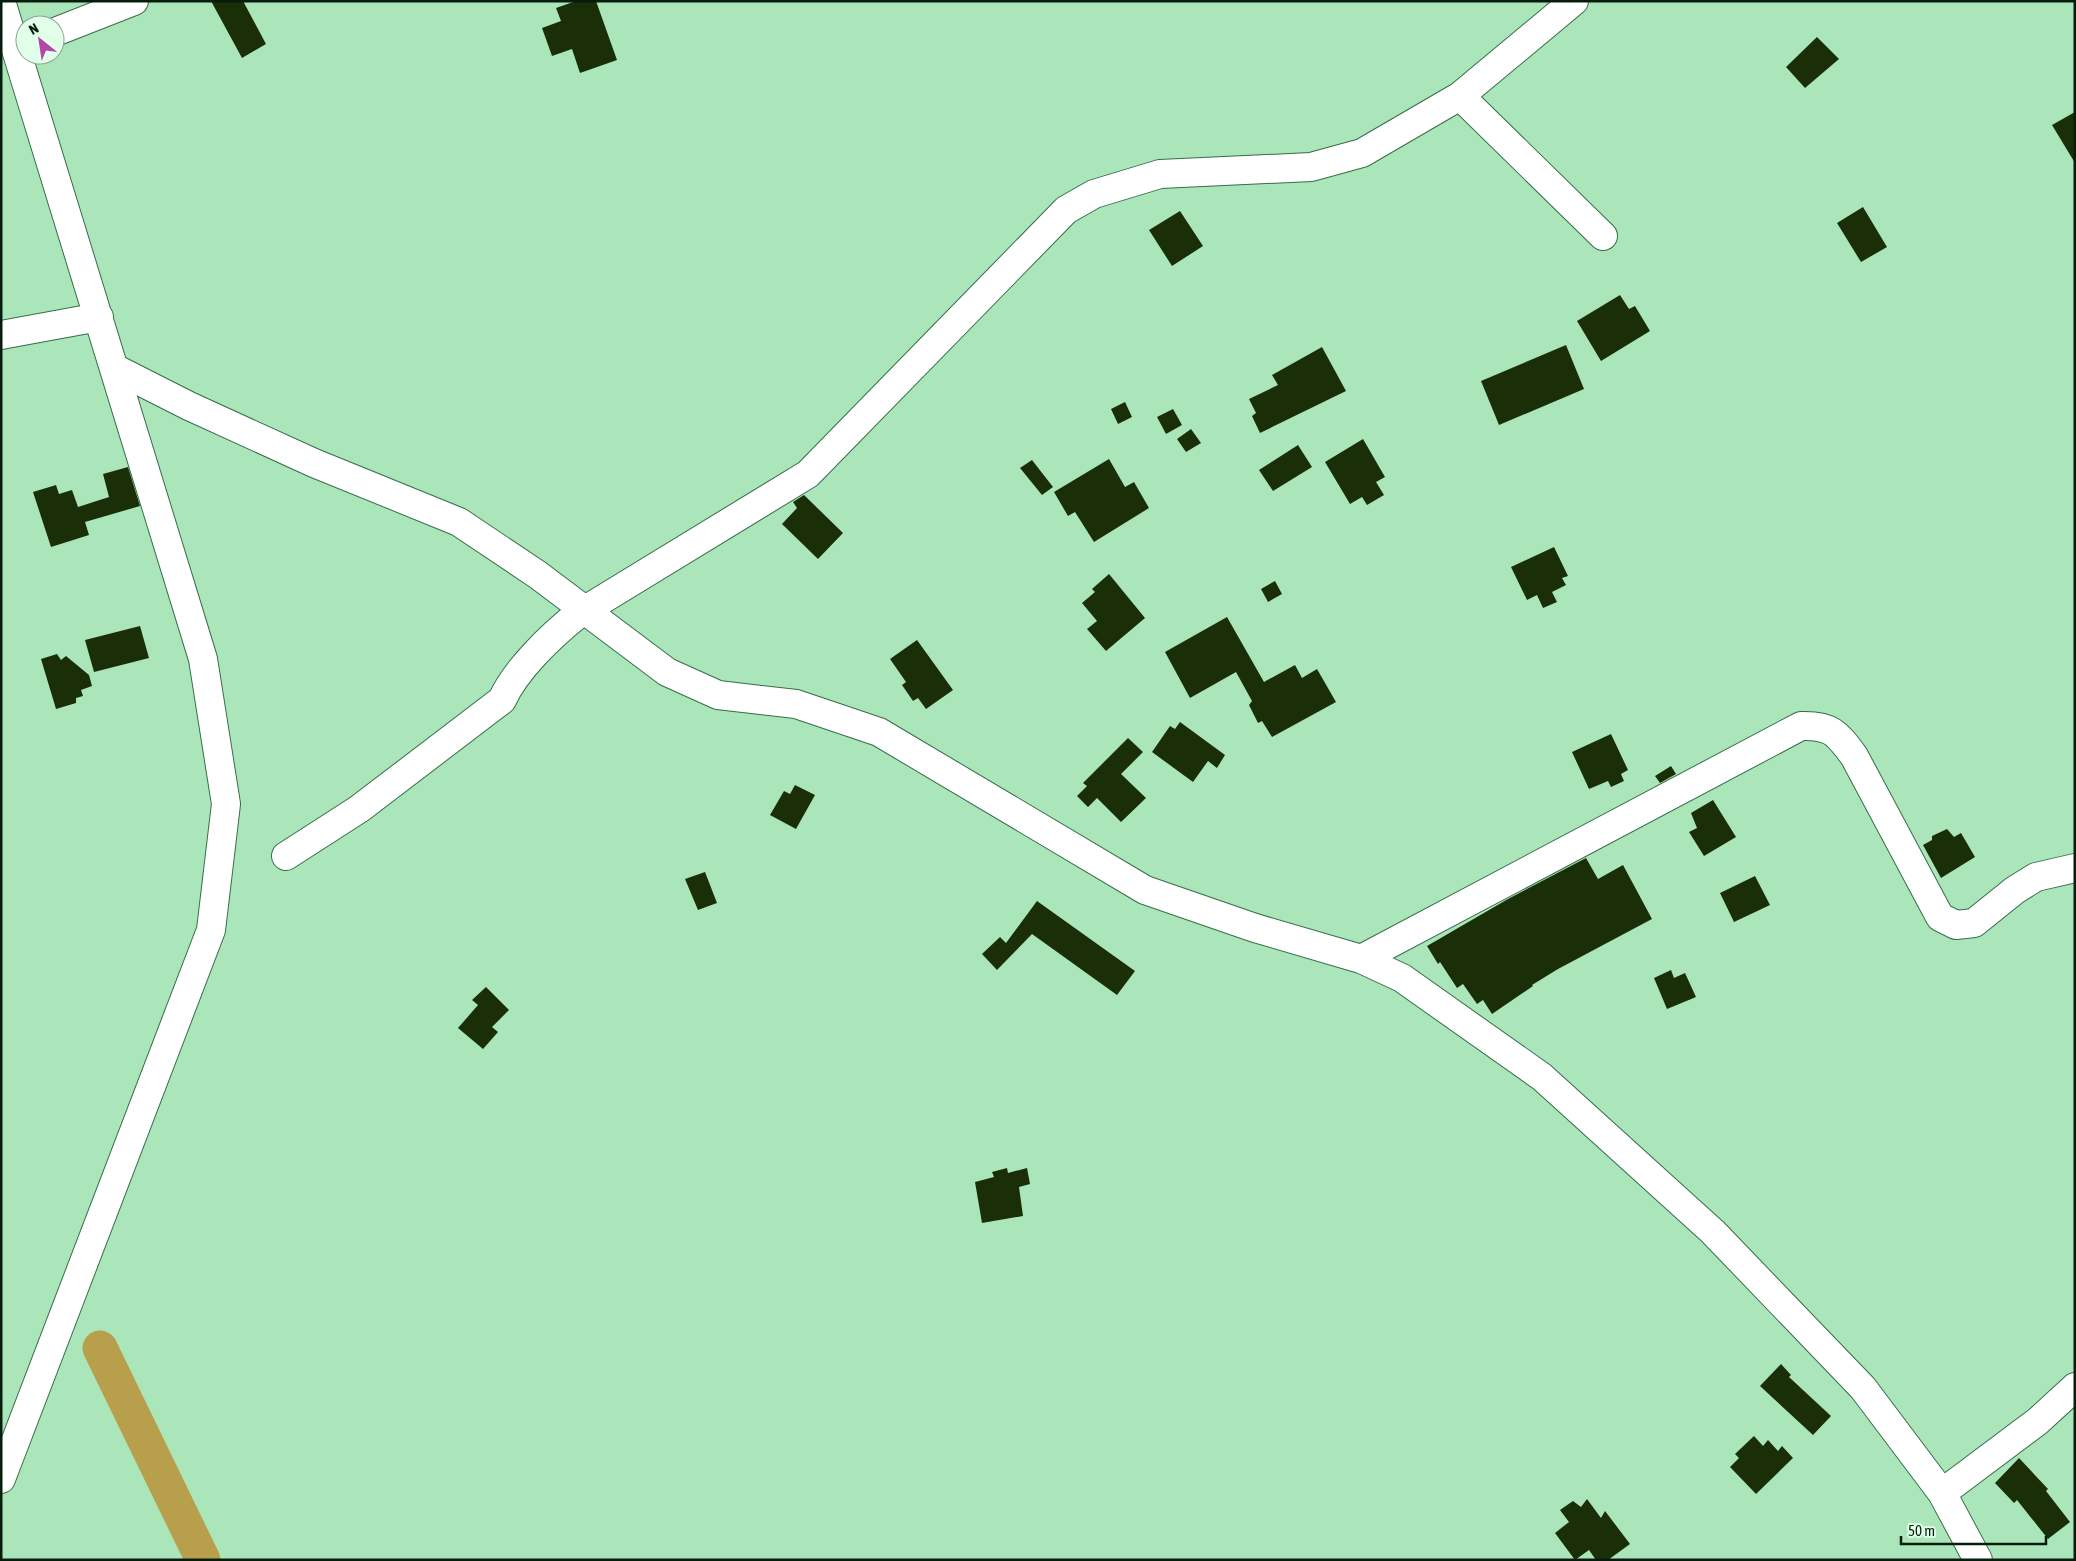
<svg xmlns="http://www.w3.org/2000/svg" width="2076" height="1561" font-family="'Asap Condensed',sans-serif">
<rect width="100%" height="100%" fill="#abe6bb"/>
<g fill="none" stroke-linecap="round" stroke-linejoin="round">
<path stroke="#b79f4b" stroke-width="35" d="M100,1348L203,1560"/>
</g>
<path fill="#1a2e07" d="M211,1H243L266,44L242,58Z
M576,1H596L617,60L580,73L572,49L552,56L542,28L561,21L556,8Z
M1817,37L1839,59L1805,88L1786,67Z
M2075,112V163L2052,125Z
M1863,207L1887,247L1861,262L1837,223Z
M1180,211L1203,246L1172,266L1149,230Z
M1620,295L1629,309L1635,306L1650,331L1601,361L1577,321Z
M1566,345L1584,389L1499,425L1481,381Z
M1322,347L1346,391L1260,433L1252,416L1256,413L1249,399L1278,385L1272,375Z
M1125,402L1132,417L1118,424L1111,409Z
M1173,409L1182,425L1166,434L1157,417Z
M1191,429L1201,443L1186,452L1177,439Z
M1363,439L1385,477L1376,482L1384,495L1367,505L1362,497L1350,504L1325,462Z
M1298,445L1312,467L1273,491L1259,470Z
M1109,459L1125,487L1134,482L1149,508L1094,542L1075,512L1068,516L1054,492Z
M1032,460L1053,487L1042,495L1020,468Z
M128,467L140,506L85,522L89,535L51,547L33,492L56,485L59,494L72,490L78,507L109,497L103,474Z
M804,495L843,533L818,559L782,524L797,508L793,502Z
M1554,547L1568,576L1562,578L1566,585L1552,592L1557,602L1543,608L1537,595L1527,600L1511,567Z
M1109,574L1145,618L1106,651L1087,629L1097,621L1082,603L1095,592L1092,589Z
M1275,581L1282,594L1268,602L1261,589Z
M1227,617L1264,682L1295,665L1302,678L1317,669L1336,702L1272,737L1262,721L1258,723L1249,705L1252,701L1236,672L1190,698L1165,652Z
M140,626L149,658L94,672L85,640Z
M917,640L953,690L926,709L918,698L913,701L902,685L906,682L890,659Z
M57,654L61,660L66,656L89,675L92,686L81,690L83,696L76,698V703L56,709L41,659Z
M1180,722L1225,755L1217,768L1208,761L1193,782L1152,752L1170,726L1175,729Z
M1611,734L1628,770L1621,774L1624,781L1611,787L1608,781L1589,789L1572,752Z
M1128,738L1143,752L1121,774L1146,798L1121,822L1097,798L1088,807L1077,796L1087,786L1083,783Z
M1671,766L1676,774L1660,783L1655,776Z
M795,785L815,795L796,829L770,815L784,791L790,794Z
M1713,800L1736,837L1704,856L1689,832L1697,828L1691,813Z
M1947,829L1954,837L1961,833L1975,857L1941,878L1923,845L1932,840V836Z
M1586,858L1598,879L1623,865L1652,919L1558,969L1532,985L1533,986L1492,1014L1483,1000L1477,1004L1463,984L1457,988L1440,962L1438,964L1427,946L1508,899Z
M705,872L717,903L698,910L685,879Z
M1755,876L1770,905L1734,922L1720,893Z
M1037,901L1135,971L1117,995L1032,934L997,970L982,954L1000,937L1006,943Z
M1671,970L1674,978L1685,973L1696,997L1667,1009L1654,978Z
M486,987L509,1010L492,1027L498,1032L483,1049L458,1028L478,1005L472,1000Z
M1007,1168L1008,1173L1027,1168L1030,1184L1019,1187L1023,1216L982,1223L975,1182L994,1177L992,1172Z
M1781,1364L1791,1375L1789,1377L1831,1416L1813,1435L1760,1386Z
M1754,1436L1763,1446L1768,1440L1778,1451L1782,1446L1793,1458L1756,1494L1730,1467L1739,1458L1735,1454Z
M2019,1458L2048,1489L2046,1491L2070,1522L2048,1539L2017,1500L2014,1503L1995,1483Z
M1587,1499L1601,1518L1605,1511L1630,1544L1608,1560H1596L1589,1550L1575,1560L1555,1533L1569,1522L1560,1510L1573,1501L1581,1507Z"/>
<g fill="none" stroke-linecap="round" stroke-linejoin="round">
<defs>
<path id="minor" d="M55,32L134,1
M1460,96L1603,236
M1,335L99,317
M114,368L189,406L314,463L459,522L538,575L667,672L718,695L796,704L879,732L1145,890L1255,928L1361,959L1402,978L1542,1077L1713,1232L1863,1388L1942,1493L1978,1560
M286,856L359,809L502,700C516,669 551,636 577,615L808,474L1066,210L1094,194L1160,174L1311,167L1362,153L1460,96L1574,1
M1361,959L1801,726C1831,725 1837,733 1854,756L1940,917L1956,925L1974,923L2015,890L2036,877L2075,868
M1,1479L211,930L226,804L203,659L1,1
M1942,1493L2038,1421L2075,1387"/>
</defs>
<use href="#minor" stroke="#366d48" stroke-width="30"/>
<use href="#minor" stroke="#fff" stroke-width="28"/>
</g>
<rect width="2076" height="1561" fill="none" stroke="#061d0e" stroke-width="5"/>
<g transform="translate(40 40) rotate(330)"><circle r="24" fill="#e2ffe9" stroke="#8aa591"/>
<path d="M0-4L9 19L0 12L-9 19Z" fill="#b446a5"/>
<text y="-8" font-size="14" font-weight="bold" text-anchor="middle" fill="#061d0e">N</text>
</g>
<path d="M1901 1536v8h145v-8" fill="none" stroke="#061d0e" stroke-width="2.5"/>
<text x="1908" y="1536" font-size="15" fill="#061d0e" stroke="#e2ffe9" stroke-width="4" paint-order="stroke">50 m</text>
</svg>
